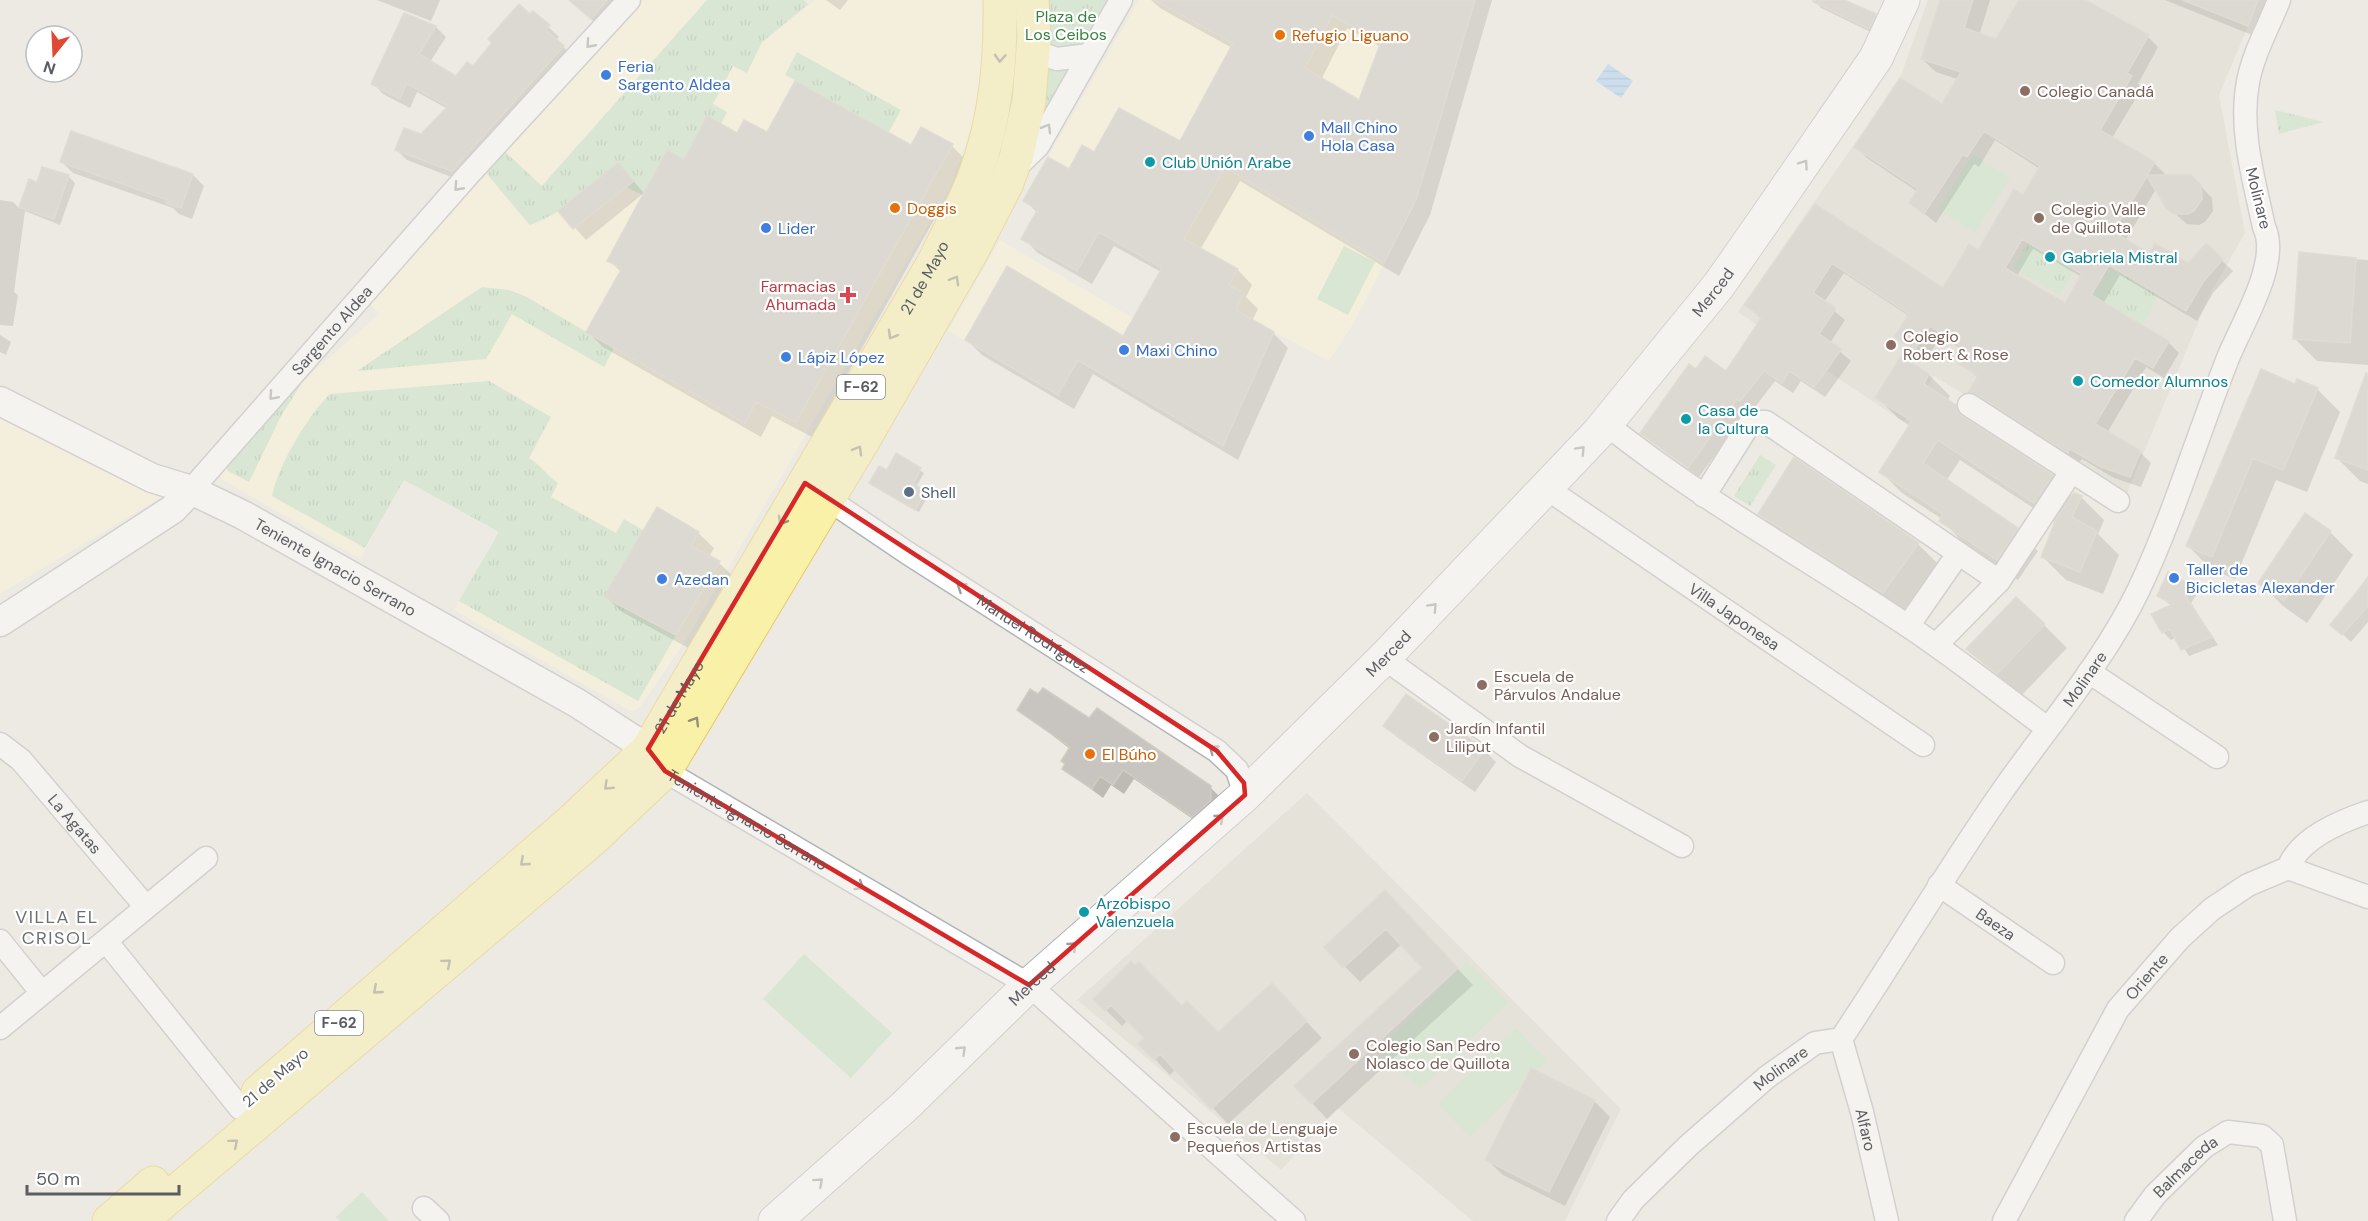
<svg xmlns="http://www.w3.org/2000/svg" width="2368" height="1221" font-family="'DM Sans',sans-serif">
<defs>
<pattern id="grass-tufts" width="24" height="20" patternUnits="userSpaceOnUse" patternTransform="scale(1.5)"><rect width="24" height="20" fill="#bfe3c1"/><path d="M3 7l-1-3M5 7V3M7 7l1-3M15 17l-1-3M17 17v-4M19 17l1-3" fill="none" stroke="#9ebba0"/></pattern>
<pattern id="water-rules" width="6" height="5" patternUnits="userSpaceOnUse" patternTransform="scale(1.5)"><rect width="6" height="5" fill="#a4d0fa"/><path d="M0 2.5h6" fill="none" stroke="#89acce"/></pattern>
</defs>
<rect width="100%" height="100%" fill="#eceae2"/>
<path fill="#fcf5d7" d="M640,0H707L541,186L503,150Z
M815,0H983L982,70L972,126L950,188L684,643L640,707L633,711L625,708L454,610L499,532L404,480L360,559L221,479L220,469L227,459L318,367L380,314L367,301L487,174L529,225L542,222Z
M1139,0H1475L1416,200L1355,321L1329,361L1274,332L1223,446L1078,360L1058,395L948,331L1000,240L1133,318L1162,268L1178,235L1048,157Z
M0,414L165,495L0,594Z"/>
<path fill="#dcd9d0" d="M1928,0H2179L2248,26L2219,95L2245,233L2209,296L2127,493L1934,376L1904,422L1738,312L1900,78Z
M1307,793L1621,1109L1565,1221H1473L1338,1108L1281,1170L1077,1000Z"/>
<path fill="url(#grass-tufts)" d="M707,0H803L808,4L762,42L747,73L733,66L713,104L727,112L721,124L707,116L684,160L666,151L643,195L626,187L634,181L618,163L554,214L530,225L487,174L503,150L542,186Z
M1043,0H1109C1098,21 1089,42 1066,52L1045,43Z
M797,52L901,110L889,132L785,75Z
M1038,67L1074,68L1034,137Z
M2275,110L2323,122L2279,134Z
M2033,232L2043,252L2058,260L2064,250L2080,260L2060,295L2013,268Z
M2109,265L2159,295L2142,325L2091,295Z
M482,287L509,290L525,296L614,348L604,367L512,314L486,359L357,371Z
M489,381L551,417L529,458C541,465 546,475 558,483L551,497L616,533L624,519L643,530L605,597L676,635L638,701L459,601L499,532L404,480L365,548L272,496C278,466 308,415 330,394Z
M302,383L281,416L249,482L228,471L225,467L227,459Z
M1760,455L1776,465L1750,506L1734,496Z"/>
<path fill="#bfe3c1" d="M1973,154L2010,178L1975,233L1938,209Z
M1344,246L1375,262L1348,315L1317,299Z
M804,954L892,1033L851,1078L763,999Z
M1467,961L1508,1003L1420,1089L1379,1048Z
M1516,1028L1547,1061L1470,1137L1438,1104Z
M362,1192L389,1221H340L336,1217Z"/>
<path fill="url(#water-rules)" d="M1608,64L1633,81L1621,98L1596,81Z"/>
<path fill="#0003" fill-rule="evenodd" d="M377,0H440L431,21Z
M569,0H629L603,29Z
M826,0H848L840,10Z
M1151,0H1492L1430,215L1399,276L1240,181L1200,250L1238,270L1252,285L1246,297L1258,309L1252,321L1273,333L1288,348L1238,460L1093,374L1074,409L982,355L967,340L1124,338L1161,272L1114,246L1092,284L1038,253L1023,238L1038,213L1025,201L1094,154L1180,143L1232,48L1160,8ZM1347,28L1381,47L1360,102L1321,80Z
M1814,0H1840L1875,15L1882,23L1877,35L1821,8Z
M1942,0H1990L1979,36L1991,49L2021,0H2082L2148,37L2158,47L2138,84L2142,88L2112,138L2154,163L2165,174L2163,177L2191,176L2212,198L2213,211L2205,222L2199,225L2187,224L2167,207L2156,189L2125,241L2149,255L2188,265L2206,246L2233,271L2213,293L2197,321L2120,275L2103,304L2168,342L2179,353L2164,378L2146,367L2107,433L2140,452L2151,463L2141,487L2114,478L2082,459L2079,462L1989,404L1981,402L1970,392L1978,378L1961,363L1967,353L1942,336L1925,360L1896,337L1909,316L1844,273L1824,302L1845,320L1830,343L1851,361L1825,397L1801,381L1793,393L1775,381L1752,411L1749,408L1699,477L1642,433L1696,371L1726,373L1762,319L1746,305L1816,206L1943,290L2024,197L2040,169L1995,140L1979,167L1974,164L1936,223L1911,203L1918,192L1867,158L1856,147L1942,106L1969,83L1936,72L1922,59ZM2033,249L2082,277L2065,305L2017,276Z
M2165,0H2265L2273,8L2262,39Z
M533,13L559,37L556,40L573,57L462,181L407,160L397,150L421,135L448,109L417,92L410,108L383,94L373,83L405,15L436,27L446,37L430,62L456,78L473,68Z
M768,134L912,147L952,146L967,161L812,437L772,416L761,437L603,347L588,332L621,272L609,260L685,162L738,135Z
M62,162L193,175L204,186L192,219L179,214L173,208L73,173Z
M43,169L69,177L75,183L60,225L25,211L14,292L18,295L13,326L0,325V200L13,202L20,209L30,181L38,184Z
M629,176L644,193L586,240L560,211Z
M2318,257L2368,260V365L2317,361L2294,338Z
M0,335L11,342L6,355L0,352Z
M1901,358L1929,375L1950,396L1947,401L1976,428L2052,476L2073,497L2074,495L2081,497L2104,520L2098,534L2119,555L2103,594L2066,580L2043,557L2056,523L1960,460L1946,481L2017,530L2038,551L2018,580L1962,542L1942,519L1902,493L1881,472L1910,426L1898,418L1877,397Z
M2368,377V484L2360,481L2337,458Z
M2296,386L2317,389L2340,412L2307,492L2276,480L2235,579L2211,569L2188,546Z
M896,455L924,473L916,487L928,496L919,512L874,486L887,472Z
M1760,514L1918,544L1941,567L1906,615L1783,537Z
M2330,532L2353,555L2307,623L2283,606L2260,583Z
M698,533L714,548L709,557L719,563L735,578L692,650L622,612L606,597Z
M2169,574L2197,594L2191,603L2218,645L2189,656L2176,637L2171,640L2163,632L2153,615L2172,606L2158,596Z
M2368,576V622L2351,642L2332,624Z
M2044,625L2067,648L2021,696L1968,649Z
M1407,696L1484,750L1496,762L1475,792L1397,737L1385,725Z
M1019,709L1090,721L1210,787L1221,798L1203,826L1134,779L1124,794L1111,785L1103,798L1064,769L1070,749Z
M1401,908L1473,985L1327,1119L1296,1086L1424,968L1402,944L1360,982L1326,947Z
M1095,999L1182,1008L1218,1034L1287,1001L1322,1038L1228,1124L1176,1069L1170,1075L1140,1044L1146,1039L1128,1020L1122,1026Z
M1594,1101L1610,1117L1565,1206L1503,1175L1487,1160Z"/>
<path fill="#c8c4bf" stroke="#d0ccc0" stroke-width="1.5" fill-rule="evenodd" d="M569,0H607L591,19Z
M1154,0H1475L1416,200L1384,263L1225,167L1184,239L1238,269L1229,285L1244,293L1236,310L1274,332L1223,446L1078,360L1058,395L965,340L1007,266L1123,336L1162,268L1099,232L1077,271L1021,239L1038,209L1023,201L1048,157L1069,169L1082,145L1094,152L1119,108L1180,141L1233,43ZM1332,15L1381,42L1359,100L1305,68Z
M1844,0L1876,14L1869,29L1812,1Z
M1940,0H1973L1964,28L1996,39L2019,0H2085L2149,35L2127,73L2132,76L2100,130L2155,162L2147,175H2191L2201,185L2202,199L2194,211L2188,214H2174L2166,208L2147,176L2113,232L2149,253L2155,243L2188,263L2206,243L2223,259L2203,282L2186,311L2109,265L2091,295L2169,341L2153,368L2135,358L2095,424L2141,451L2130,477L2101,467L2070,449L2068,453L1976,394L1968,392L1978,376L1959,364L1967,351L1930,326L1914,350L1894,337L1909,314L1832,263L1813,293L1836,308L1819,334L1841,349L1831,364L1814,387L1789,371L1782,383L1764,371L1740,401L1737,399L1688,468L1640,433L1689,364L1696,369L1705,356L1726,371L1762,317L1744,305L1815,204L1943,288L1969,244L1978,250L2014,189L2023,195L2040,166L1984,131L1967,157L1963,154L1924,214L1909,203L1918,189L1854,147L1900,78L1942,104L1961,72L1921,59ZM2022,239L2082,274L2065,303L2005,268Z
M2183,0H2258L2248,26Z
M519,4L530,14L533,11L550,25L546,30L564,46L452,171L395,150L404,128L421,134L448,106L406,83L400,99L371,84L404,13L436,26L419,54L456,76L467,62L473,66L492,43L488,39Z
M795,81L911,145L921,127L953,144L796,422L756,402L745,423L586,332L622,268L607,261L667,150L684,160L707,116L737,133L744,120L767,132Z
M71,131L193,174L181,208L166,203L168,200L60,162Z
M618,163L634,181L573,229L558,211Z
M42,167L69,175L54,219L19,207L29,179L37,182Z
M2299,252L2356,258L2350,343L2293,339Z
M1901,356L1929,374L1924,384L1956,405L1962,416L2053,475L2034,503L1938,440L1923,463L2018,528L1997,560L1939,521L1943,514L1879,472L1912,421L1875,398Z
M2261,369L2295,384L2297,379L2318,388L2283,470L2253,458L2212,557L2186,546Z
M2366,373L2368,374V470L2335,458Z
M896,453L921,468L913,484L926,491L915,510L869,483L879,466L887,470Z
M1794,457L1919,543L1883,593L1758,514Z
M2074,493L2082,496L2072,517L2097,531L2080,572L2041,557L2056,519Z
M657,507L699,532L691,546L720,561L676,635L604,597Z
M2305,513L2331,531L2284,601L2258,583Z
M2168,572L2190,585L2184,594L2212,637L2181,650L2170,629L2162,633L2151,614L2173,604L2157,596Z
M2368,578V606L2342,635L2330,625Z
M2016,597L2045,624L1997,674L1966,649Z
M1043,688L1089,718L1097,708L1211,786V800L1192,817L1123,770L1113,785L1100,776L1092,789L1062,769L1065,764L1061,761L1070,747L1017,710L1030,689L1038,694Z
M1406,694L1485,749L1462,781L1383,726Z
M1385,890L1458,968L1311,1104L1294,1086L1422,968L1386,929L1343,968L1324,947Z
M1131,961L1135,965L1139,962L1182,1006L1187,1001L1218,1032L1272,983L1307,1021L1211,1109L1160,1054L1154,1060L1138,1044L1144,1038L1111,1005L1105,1011L1093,999Z
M1531,1068L1595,1100L1549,1192L1485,1160Z"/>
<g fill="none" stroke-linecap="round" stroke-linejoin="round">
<defs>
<g id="minor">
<path d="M1033,51L1057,59L1089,55"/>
<path d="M1013,170L1038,146L1121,0"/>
<path d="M1969,405L2118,501"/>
<path d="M1606,424C1701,500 1807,558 1908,626C1956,658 2001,694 2047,728"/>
<path id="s1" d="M1546,488L1923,745"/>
<path id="s2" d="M191,490L469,174L629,0"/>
<path id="s3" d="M816,491L906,552L1217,751L1237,770L1245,795"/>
<path d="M1704,496L1748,426L1754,422H1766L1999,581"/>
<path d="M1908,626L1958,554"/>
<path d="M1936,645L1999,581L2071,472"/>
<path d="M1384,658L1520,756L1682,846"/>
<path d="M2089,672L2217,757"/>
<path id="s4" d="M0,744L21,760L146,907"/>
<path id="s5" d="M665,771L1029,985L1294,1221"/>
<path d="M2288,868L2368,897"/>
<path id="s6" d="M1939,885L2053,963"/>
<path d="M0,941L42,993"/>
<path d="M106,941L240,1108"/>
<path d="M0,1028L206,858"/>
<path id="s7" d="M1841,1039L1862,1112L1887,1221"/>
<path d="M424,1208L438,1221"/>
<path id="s8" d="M1618,1221L1633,1200L1688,1146L1767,1077L1815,1043L1841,1039C1895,958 1945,874 2001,793C2047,727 2104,662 2139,589C2174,515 2198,434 2228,358C2241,325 2281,262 2264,227C2254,180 2239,130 2248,82C2253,54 2269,26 2279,0"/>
<path id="s9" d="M2004,1221L2118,1009L2180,938L2212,909L2248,885L2288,868C2300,838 2339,822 2368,812"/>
<path id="s10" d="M2136,1221L2155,1195L2204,1147L2228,1132L2262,1136L2272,1145L2285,1221"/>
</g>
<g id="tertiary">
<path id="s11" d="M0,401L152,478L191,490L243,515L577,703L648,749L660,765"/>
<path d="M0,622L173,509L191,490"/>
</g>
<g id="secondary">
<path id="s12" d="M775,1221L905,1106L1029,985L1245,795L1384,658L1599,432L1719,285L1770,212L1876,58L1903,0"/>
</g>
<g id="primary">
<path id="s13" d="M258,1092L568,824L648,749L934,262C947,234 963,207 974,178C996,120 1001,61 1000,0"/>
<path d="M109,1221L153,1183"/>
<path d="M141,1221L591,841L665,771L863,441L972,251L1006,185L1016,158L1029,101L1034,36L1032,0"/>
</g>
</defs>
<use href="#minor" stroke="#b2b4b9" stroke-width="25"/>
<use href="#tertiary" stroke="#b2b4b9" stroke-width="31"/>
<use href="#secondary" stroke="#b1b4b9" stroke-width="35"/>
<use href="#primary" stroke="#e9c95d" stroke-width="35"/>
<use href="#minor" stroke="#fff" stroke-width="22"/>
<use href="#tertiary" stroke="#fff" stroke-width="28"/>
<use href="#secondary" stroke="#fff" stroke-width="33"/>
<use href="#primary" stroke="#faf1a8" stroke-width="33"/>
</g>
<defs><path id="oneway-chevron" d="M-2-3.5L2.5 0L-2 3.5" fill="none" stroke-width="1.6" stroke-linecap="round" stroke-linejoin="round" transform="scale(1.5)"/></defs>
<g stroke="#9c9ea1">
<use href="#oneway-chevron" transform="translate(590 44) rotate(132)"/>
<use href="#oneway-chevron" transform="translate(1047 128) rotate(-60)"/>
<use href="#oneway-chevron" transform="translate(1804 164) rotate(-55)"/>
<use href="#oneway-chevron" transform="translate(458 187) rotate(132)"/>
<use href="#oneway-chevron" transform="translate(273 396) rotate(131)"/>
<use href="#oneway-chevron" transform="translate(1581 450) rotate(-47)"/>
<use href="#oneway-chevron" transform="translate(961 587) rotate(-147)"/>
<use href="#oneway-chevron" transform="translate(1433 607) rotate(-47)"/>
<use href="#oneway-chevron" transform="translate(1213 749) rotate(-144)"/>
<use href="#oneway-chevron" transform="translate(1220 818) rotate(-41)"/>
<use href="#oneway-chevron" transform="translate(860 886) rotate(30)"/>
<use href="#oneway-chevron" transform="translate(1073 946) rotate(-41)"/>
<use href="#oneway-chevron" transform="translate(962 1050) rotate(-44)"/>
<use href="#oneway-chevron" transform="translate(819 1182) rotate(-42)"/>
</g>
<g stroke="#92917a">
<use href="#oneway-chevron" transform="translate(1000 58) rotate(93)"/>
<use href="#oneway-chevron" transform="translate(955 280) rotate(-60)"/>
<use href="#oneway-chevron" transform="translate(892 335) rotate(120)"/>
<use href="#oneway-chevron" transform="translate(858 450) rotate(-60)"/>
<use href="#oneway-chevron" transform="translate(782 521) rotate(120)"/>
<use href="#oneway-chevron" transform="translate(695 721) rotate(-59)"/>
<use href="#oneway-chevron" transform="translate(608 786) rotate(136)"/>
<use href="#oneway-chevron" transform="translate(524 862) rotate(139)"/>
<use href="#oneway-chevron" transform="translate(447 963) rotate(-40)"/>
<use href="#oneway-chevron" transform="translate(377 990) rotate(139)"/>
<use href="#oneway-chevron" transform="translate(234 1143) rotate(-40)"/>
</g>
<path d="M0 0H2368V1221H0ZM805,483L1217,751L1244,783L1245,795L1029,985L665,771L648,749Z" fill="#eceae2" fill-opacity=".55" fill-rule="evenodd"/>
<path fill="none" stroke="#d62828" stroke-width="4.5" stroke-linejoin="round" d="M805,483L1217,751L1244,783L1245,795L1029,985L665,771L648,749Z"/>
<g fill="#e8710a" stroke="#fff" stroke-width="2">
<circle cx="1280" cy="35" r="6"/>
<circle cx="895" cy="208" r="6"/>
<circle cx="1090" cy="754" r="6"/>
</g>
<g fill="#3f7fe0" stroke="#fff" stroke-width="2">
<circle cx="606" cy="75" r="6"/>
<circle cx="1309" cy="136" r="6"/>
<circle cx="766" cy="228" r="6"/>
<circle cx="1124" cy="350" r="6"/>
<circle cx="786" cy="357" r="6"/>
<circle cx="2174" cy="578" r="6"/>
<circle cx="662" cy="579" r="6"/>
</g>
<g fill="#8d6e63" stroke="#fff" stroke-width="2">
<circle cx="2025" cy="91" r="6"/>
<circle cx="2039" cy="218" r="6"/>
<circle cx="1891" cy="345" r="6"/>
<circle cx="1482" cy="685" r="6"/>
<circle cx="1434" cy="737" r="6"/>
<circle cx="1354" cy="1054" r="6"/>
<circle cx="1175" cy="1137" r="6"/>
</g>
<g fill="#0f9aa8" stroke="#fff" stroke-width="2">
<circle cx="1150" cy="162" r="6"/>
<circle cx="2050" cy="257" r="6"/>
<circle cx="2078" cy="381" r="6"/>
<circle cx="1686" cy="419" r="6"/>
<circle cx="1084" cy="912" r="6"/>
</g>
<path fill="#e0444e" stroke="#fff" stroke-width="2" d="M845 286h6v6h6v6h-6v6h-6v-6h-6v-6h6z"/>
<circle fill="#5c6f8a" stroke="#fff" stroke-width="2" cx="909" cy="492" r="6"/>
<g text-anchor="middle" stroke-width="4.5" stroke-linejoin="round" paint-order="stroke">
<g fill="#fff" stroke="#8c8e91" stroke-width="1.5">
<rect x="837" y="375" width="48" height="24" rx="4.5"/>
<rect x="315" y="1011" width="48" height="24" rx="4.5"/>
</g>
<g font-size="15" font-weight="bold" fill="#5a5d62">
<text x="861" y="392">F-62</text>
<text x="339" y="1028">F-62</text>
</g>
<g font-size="16" fill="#398240" stroke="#fff">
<text x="1066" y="22">Plaza de<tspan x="1066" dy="18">Los Ceibos</tspan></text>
</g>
<g font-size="16" fill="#c56008" stroke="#fff" text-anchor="start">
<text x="1292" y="41">Refugio Liguano</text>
<text x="907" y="214">Doggis</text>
<text x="1102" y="760">El Búho</text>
</g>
<g font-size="16" fill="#366cbe" stroke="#fff" text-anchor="start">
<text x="618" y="72">Feria<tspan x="618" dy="18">Sargento Aldea</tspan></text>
<text x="1321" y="133">Mall Chino<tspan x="1321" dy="18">Hola Casa</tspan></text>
<text x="778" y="234">Lider</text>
<text x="1136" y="356">Maxi Chino</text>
<text x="798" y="363">Lápiz López</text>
<text x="2186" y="575">Taller de<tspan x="2186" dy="18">Bicicletas Alexander</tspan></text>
<text x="674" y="585">Azedan</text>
</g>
<g font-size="16" fill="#785e54" stroke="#fff" text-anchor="start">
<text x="2037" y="97">Colegio Canadá</text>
<text x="2051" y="215">Colegio Valle<tspan x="2051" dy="18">de Quillota</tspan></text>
<text x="1903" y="342">Colegio<tspan x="1903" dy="18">Robert &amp; Rose</tspan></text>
<text x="1494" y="682">Escuela de<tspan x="1494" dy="18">Párvulos Andalue</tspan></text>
<text x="1446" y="734">Jardín Infantil<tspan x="1446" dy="18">Liliput</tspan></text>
<text x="1366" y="1051">Colegio San Pedro<tspan x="1366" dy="18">Nolasco de Quillota</tspan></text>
<text x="1187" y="1134">Escuela de Lenguaje<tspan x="1187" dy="18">Pequeños Artistas</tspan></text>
</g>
<g font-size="16" fill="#0d838f" stroke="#fff" text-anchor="start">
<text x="1162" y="168">Club Unión Arabe</text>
<text x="2062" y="263">Gabriela Mistral</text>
<text x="2090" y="387">Comedor Alumnos</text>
<text x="1698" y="416">Casa de<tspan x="1698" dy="18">la Cultura</tspan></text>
<text x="1096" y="909">Arzobispo<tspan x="1096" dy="18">Valenzuela</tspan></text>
</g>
<g font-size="16" fill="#5a5d62" stroke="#fff">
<text transform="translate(2259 198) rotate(76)" y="6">Molinare</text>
<text dy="6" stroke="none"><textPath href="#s13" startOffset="1066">21 de Mayo</textPath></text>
<text dy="6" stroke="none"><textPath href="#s12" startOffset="1322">Merced</textPath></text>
<text dy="6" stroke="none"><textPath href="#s2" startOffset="213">Sargento Aldea</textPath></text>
<text dy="6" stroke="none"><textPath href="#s11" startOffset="375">Teniente Ignacio Serrano</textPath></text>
<text dy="6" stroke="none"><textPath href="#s1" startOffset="228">Villa Japonesa</textPath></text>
<text dy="6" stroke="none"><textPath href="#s3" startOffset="260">Manuel Rodríguez</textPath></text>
<text dy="6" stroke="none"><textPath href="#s12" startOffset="836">Merced</textPath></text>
<text dy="6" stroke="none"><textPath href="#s8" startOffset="728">Molinare</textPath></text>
<text dy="6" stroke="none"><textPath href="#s13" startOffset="580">21 de Mayo</textPath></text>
<text dy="6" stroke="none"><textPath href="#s5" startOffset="96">Teniente Ignacio Serrano</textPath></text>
<text dy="6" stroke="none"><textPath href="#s4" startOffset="110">La Agatas</textPath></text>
<text dy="6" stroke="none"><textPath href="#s6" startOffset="69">Baeza</textPath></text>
<text dy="6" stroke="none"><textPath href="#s9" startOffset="284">Oriente</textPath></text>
<text dy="6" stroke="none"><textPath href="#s12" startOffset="350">Merced</textPath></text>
<text dy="6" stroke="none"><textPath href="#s8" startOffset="224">Molinare</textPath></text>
<text transform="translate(275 1077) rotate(-41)" y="6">21 de Mayo</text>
<text dy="6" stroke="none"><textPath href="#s7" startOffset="94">Alfaro</textPath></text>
<text dy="6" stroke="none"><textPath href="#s10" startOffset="74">Balmaceda</textPath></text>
</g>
<g font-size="16" fill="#be3a42" stroke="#fff" text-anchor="end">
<text x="836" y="292">Farmacias<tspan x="836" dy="18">Ahumada</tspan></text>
</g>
<g font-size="16" fill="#4e5e75" stroke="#fff" text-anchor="start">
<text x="921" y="498">Shell</text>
</g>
<g font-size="18" letter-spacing="1.5" fill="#6b6f74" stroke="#fff">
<text x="57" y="923">VILLA EL<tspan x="57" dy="21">CRISOL</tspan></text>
</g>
</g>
<g transform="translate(54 54) rotate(198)"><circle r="28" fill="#ffffff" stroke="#bdbec0" stroke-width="1.5"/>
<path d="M0-4.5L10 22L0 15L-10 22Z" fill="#df4a34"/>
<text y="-9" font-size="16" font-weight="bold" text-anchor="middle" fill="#5a5d62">N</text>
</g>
<path d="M27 1185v9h152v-9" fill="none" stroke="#5a5d62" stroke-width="3"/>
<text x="36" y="1185" font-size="18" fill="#5a5d62" stroke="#ffffff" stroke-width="4.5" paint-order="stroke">50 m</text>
</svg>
